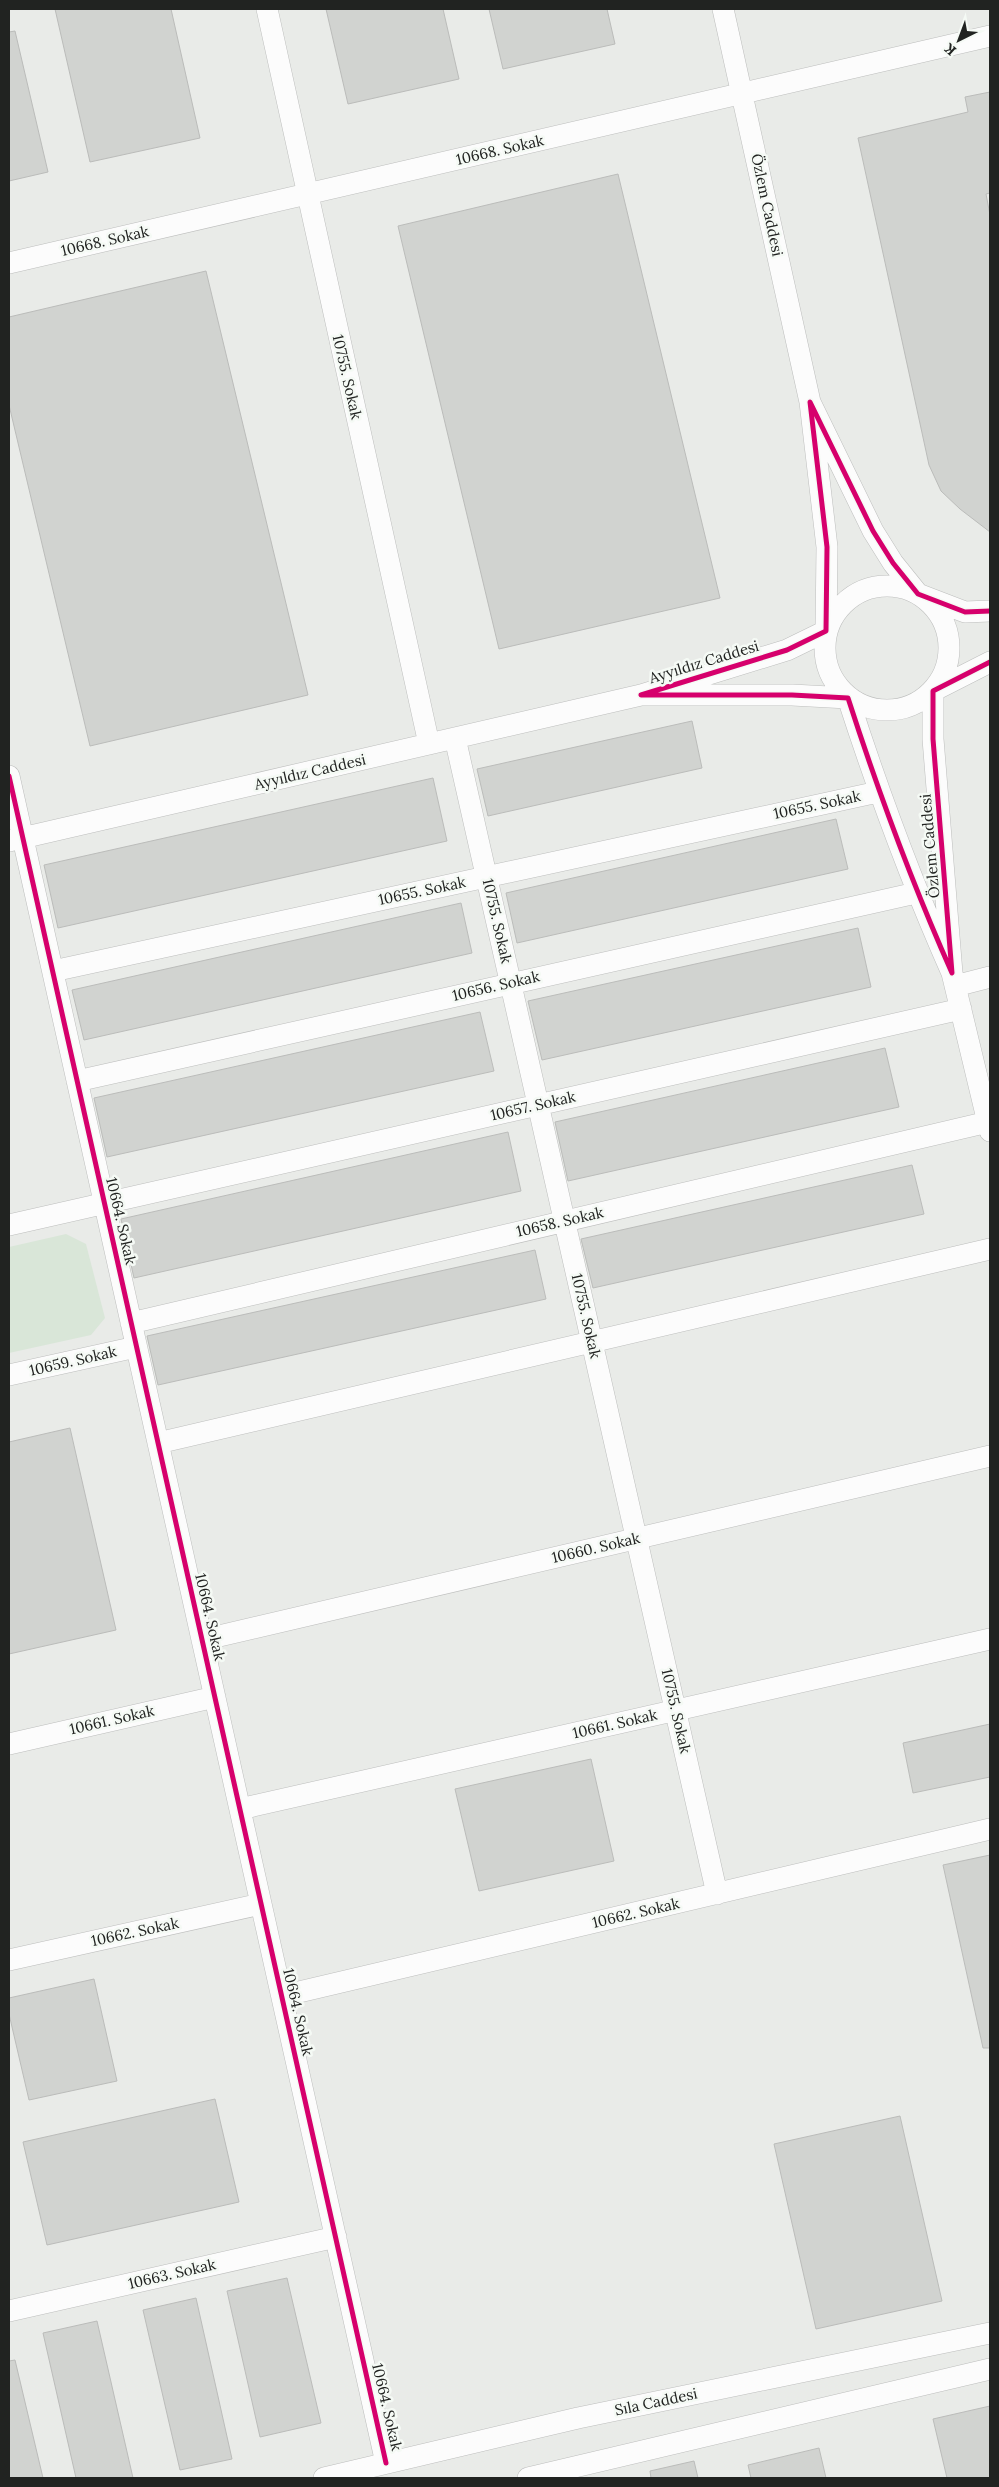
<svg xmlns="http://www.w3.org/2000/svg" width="999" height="2487" font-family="Lora,serif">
<rect width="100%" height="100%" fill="#e9ebe8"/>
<path fill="#d9e6d8" d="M66,1234L86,1244L105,1318L91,1335L9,1353V1247Z"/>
<path fill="#d1d3d0" stroke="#bbbcba" d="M55,9H171L200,138L90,162Z
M326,9H443L459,79L348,104Z
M489,9H607L615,44L503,69Z
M15,31L48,172L9,181V32Z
M990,92V193L986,194L990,215V532L960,509L941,491L929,465L858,138L968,112L965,97Z
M618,174L720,598L499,649L398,226Z
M206,271L308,695L90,746L9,405V317Z
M692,721L702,768L488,816L477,769Z
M433,778L447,841L58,928L44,865Z
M836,819L848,869L517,943L506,893Z
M461,903L472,953L84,1040L72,990Z
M858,928L871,987L542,1060L528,1001Z
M480,1012L494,1071L107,1157L94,1098Z
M885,1048L899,1107L568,1181L555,1122Z
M508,1132L521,1191L134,1278L121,1219Z
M912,1165L924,1214L593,1288L581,1239Z
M535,1250L546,1299L158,1385L147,1336Z
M70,1428L116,1630L9,1654V1442Z
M990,1724V1777L913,1793L903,1743Z
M591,1759L614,1861L479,1891L455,1789Z
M990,1855V2048H983L943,1865Z
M94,1979L117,2081L29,2100L9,2014V1998Z
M215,2099L239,2202L47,2245L23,2142Z
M900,2116L942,2301L816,2329L774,2144Z
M287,2278L321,2423L260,2437L227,2291Z
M196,2298L232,2459L180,2470L143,2310Z
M97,2321L133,2478H76L43,2333Z
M15,2360L43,2478H9V2361Z
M990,2406V2478H947L933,2419Z
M819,2448L826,2478H751L748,2465Z
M694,2461L698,2478H651L650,2471Z"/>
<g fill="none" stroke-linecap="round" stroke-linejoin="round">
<defs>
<path id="minor" d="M267,9L429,744
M723,9L810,402
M9,263L990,36
M825 648a62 62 0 1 1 124 0a62 62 0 1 1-124 0Z
M990,611L965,612L918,594L893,563L873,531L810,402L827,547L826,631L787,650L641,695H792L848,698C878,791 912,883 952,973L933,739V691L990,662
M455,738L717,1894
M9,776L386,2463
M9,841L641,695
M53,971L878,792
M952,973L990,1131
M955,986L990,977
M77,1081L916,893
M9,1225L961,1009
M131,1323L988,1122
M9,1375L136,1347
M158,1443L990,1249
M202,1640L990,1456
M9,1744L215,1697
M240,1809L990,1639
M9,1960L261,1904
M282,1996L990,1829
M9,2311L336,2237
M324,2478L578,2418L990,2333
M528,2478L990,2369"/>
</defs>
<use href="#minor" stroke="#bdbebd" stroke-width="22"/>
<use href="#minor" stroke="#fcfcfc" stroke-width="21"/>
<defs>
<path id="cycleway" d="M990,611L965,612L918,594L893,563L873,531L810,402L827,547L826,631L787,650L641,695H792L848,698C878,791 912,883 952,973L933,739V691L990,662
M9,776L386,2463"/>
</defs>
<use href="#cycleway" stroke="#f5faf5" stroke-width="8"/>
<use href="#cycleway" stroke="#d6006c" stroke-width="5"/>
</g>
<g text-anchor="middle" stroke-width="5" stroke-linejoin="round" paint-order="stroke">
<g font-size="15" fill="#212321" stroke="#f5faf5">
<text transform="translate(500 150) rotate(-13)" y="5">10668. Sokak</text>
<text transform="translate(767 205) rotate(78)" y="5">Özlem Caddesi</text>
<text transform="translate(105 241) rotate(-13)" y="5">10668. Sokak</text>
<text transform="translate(347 377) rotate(77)" y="5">10755. Sokak</text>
<text transform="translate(704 662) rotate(-17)" y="5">Ayyıldız Caddesi</text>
<text transform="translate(310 772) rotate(-13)" y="5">Ayyıldız Caddesi</text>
<text transform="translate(817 805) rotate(-12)" y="5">10655. Sokak</text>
<text transform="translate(930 846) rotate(-95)" y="5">Özlem Caddesi</text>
<text transform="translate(422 891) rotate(-12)" y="5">10655. Sokak</text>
<text transform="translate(497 921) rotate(77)" y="5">10755. Sokak</text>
<text transform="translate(496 986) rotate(-13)" y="5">10656. Sokak</text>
<text transform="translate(533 1106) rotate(-13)" y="5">10657. Sokak</text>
<text transform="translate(121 1221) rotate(77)" y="5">10664. Sokak</text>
<text transform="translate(560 1222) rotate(-13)" y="5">10658. Sokak</text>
<text transform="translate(586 1316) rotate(77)" y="5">10755. Sokak</text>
<text transform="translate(73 1361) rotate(-13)" y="5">10659. Sokak</text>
<text transform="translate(596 1548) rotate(-13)" y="5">10660. Sokak</text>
<text transform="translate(210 1617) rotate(77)" y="5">10664. Sokak</text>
<text transform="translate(676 1711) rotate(77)" y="5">10755. Sokak</text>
<text transform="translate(112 1720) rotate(-13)" y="5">10661. Sokak</text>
<text transform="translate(615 1724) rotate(-13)" y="5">10661. Sokak</text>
<text transform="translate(636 1913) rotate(-13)" y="5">10662. Sokak</text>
<text transform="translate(135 1932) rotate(-12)" y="5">10662. Sokak</text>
<text transform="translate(298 2012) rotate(77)" y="5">10664. Sokak</text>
<text transform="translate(172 2274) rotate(-13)" y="5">10663. Sokak</text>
<text transform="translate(656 2402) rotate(-12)" y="5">Sıla Caddesi</text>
<text transform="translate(387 2407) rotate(77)" y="5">10664. Sokak</text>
</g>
</g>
<rect width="999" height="2487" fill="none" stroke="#212321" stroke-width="20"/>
<g transform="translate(959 40) rotate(222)" stroke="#f5faf5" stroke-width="4" paint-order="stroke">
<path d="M0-4L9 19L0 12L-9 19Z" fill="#212321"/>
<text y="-8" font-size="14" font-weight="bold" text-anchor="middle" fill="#212321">K</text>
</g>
</svg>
